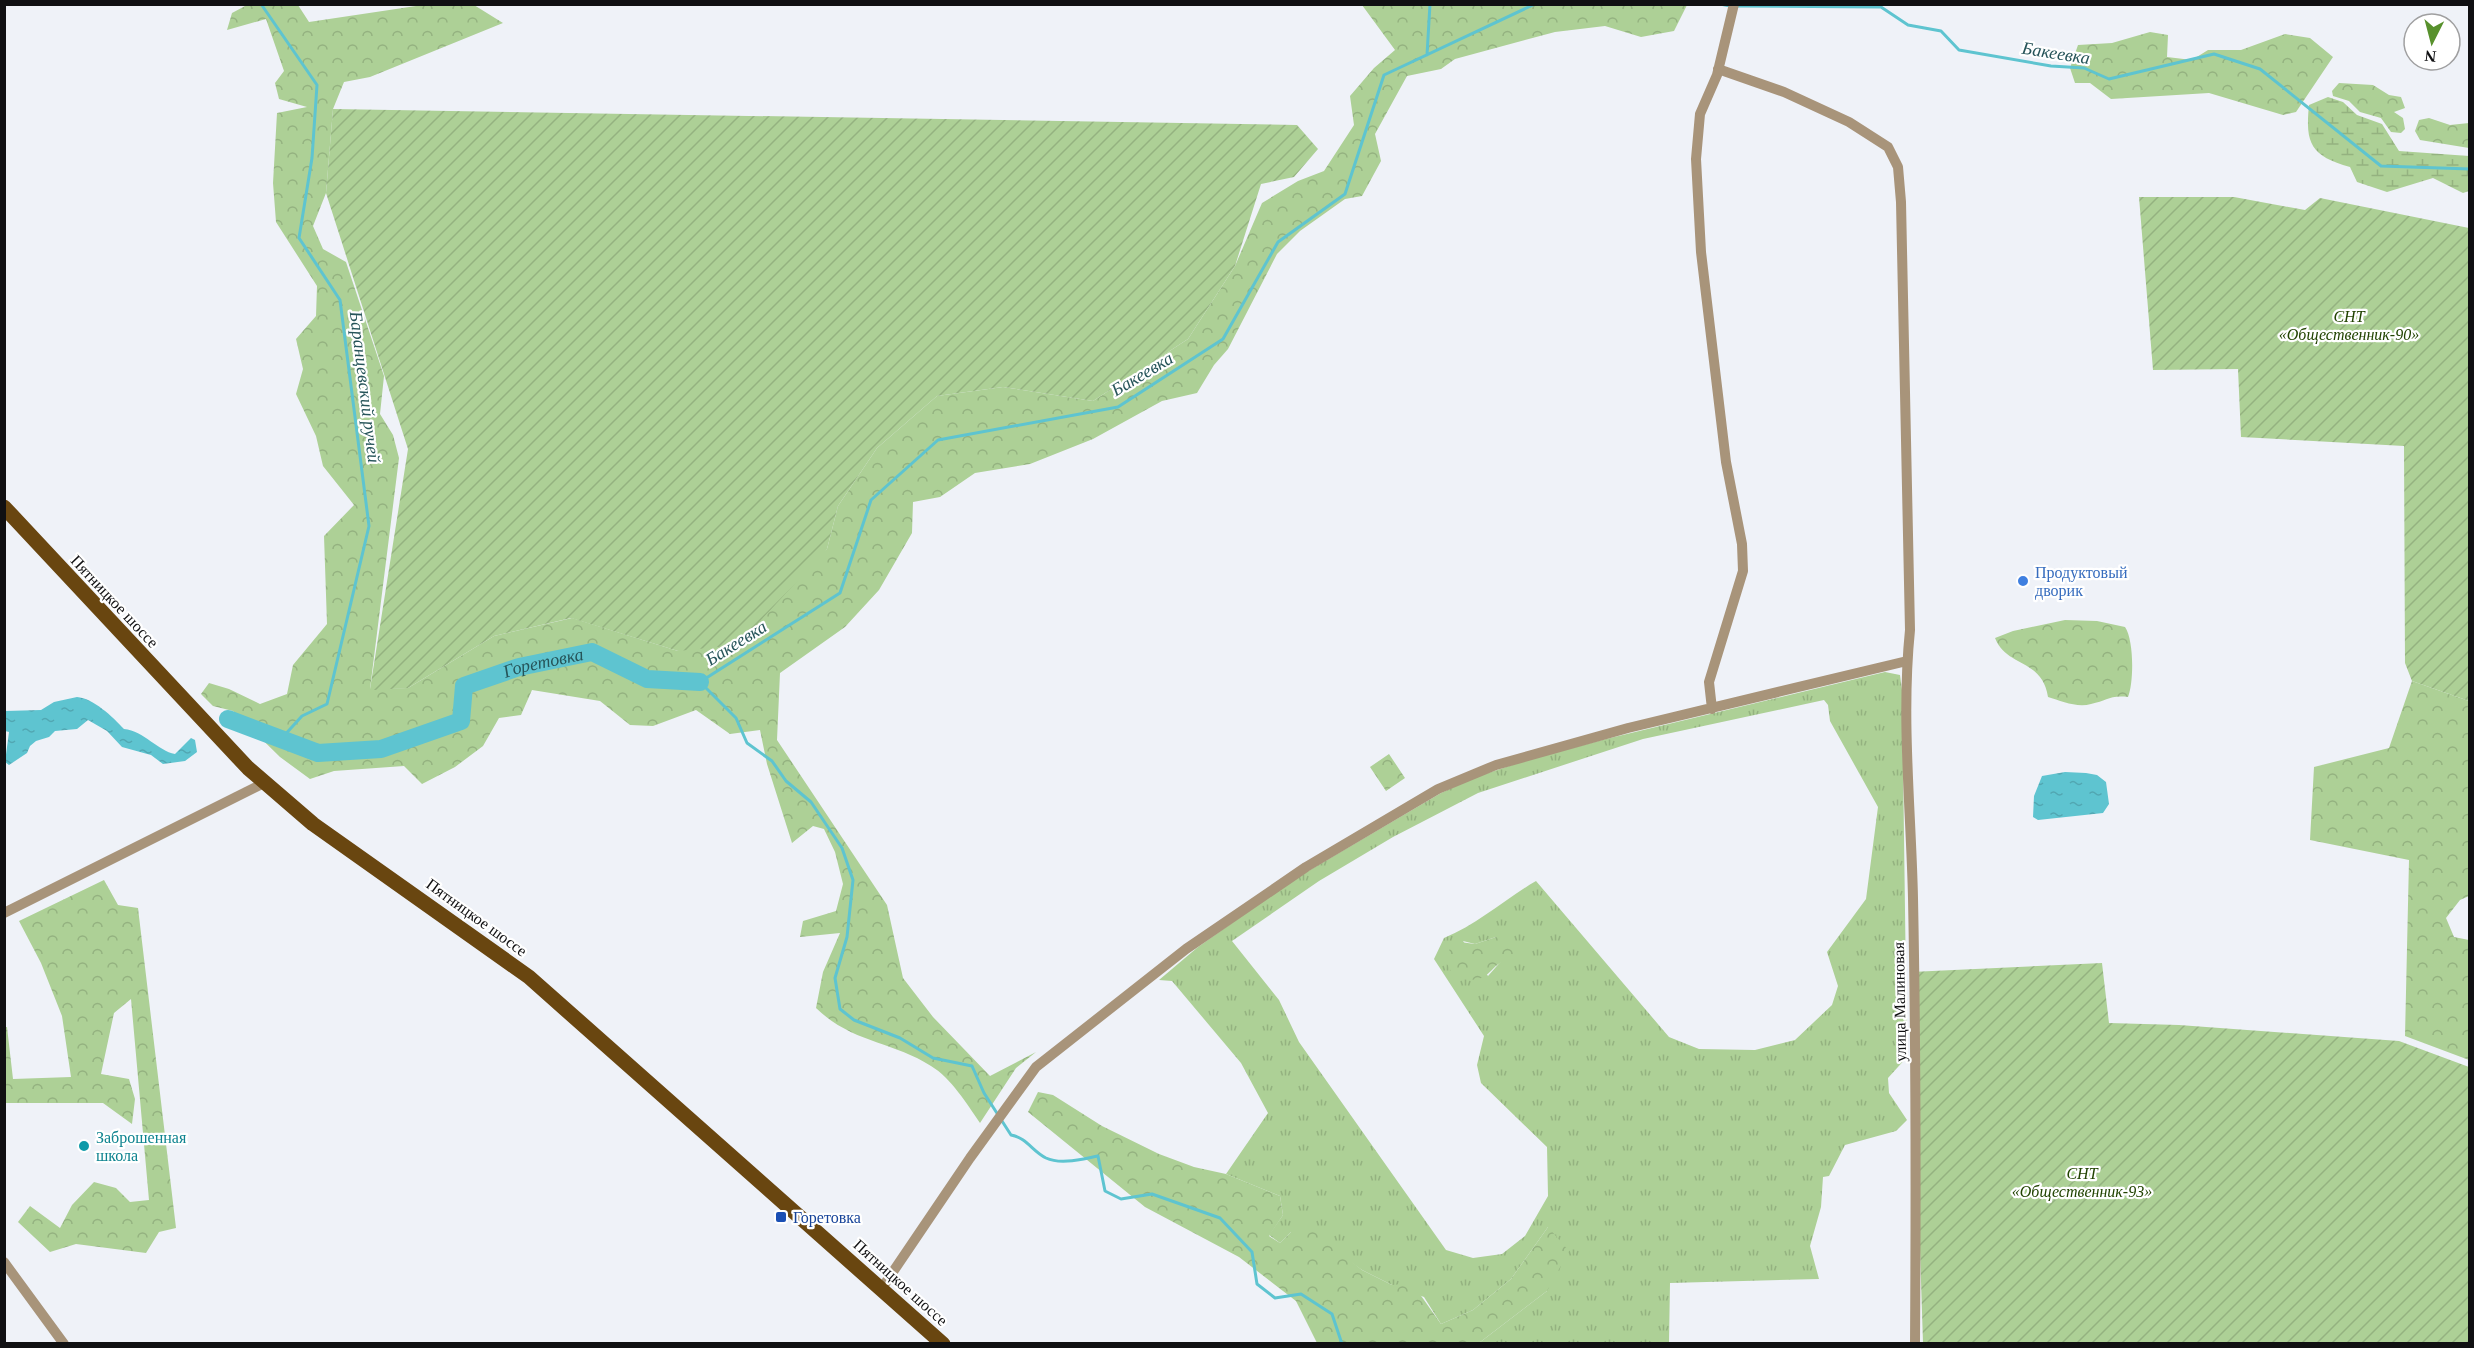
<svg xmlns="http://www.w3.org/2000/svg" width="2474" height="1348" font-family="'Times New Roman',serif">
<defs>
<pattern id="grass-tufts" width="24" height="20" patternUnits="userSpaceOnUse" patternTransform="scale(1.5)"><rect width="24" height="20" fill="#add096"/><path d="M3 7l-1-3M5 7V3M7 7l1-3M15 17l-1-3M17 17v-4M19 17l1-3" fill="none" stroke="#94b280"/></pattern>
<pattern id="forest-crowns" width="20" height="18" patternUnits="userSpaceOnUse" patternTransform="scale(1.5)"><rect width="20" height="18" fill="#add096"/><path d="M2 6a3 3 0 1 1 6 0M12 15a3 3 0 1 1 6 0" fill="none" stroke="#94b280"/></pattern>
<pattern id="wetland-marsh" width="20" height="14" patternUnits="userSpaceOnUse" patternTransform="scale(1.5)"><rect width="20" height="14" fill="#add096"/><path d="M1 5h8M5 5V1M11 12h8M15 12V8" fill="none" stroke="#94b280"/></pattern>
<pattern id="garden-furrows" width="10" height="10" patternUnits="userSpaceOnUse" patternTransform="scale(1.5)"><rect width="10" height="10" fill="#add096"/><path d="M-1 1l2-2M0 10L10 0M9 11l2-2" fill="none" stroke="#94b280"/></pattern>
<pattern id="water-ripples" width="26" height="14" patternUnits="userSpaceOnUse" patternTransform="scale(1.5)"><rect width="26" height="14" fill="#5ec4d0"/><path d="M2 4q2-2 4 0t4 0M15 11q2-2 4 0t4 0" fill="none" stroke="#51a7b2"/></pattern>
</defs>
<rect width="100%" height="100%" fill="#eff2f8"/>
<path fill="url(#grass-tufts)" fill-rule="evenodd" d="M1885,672L1900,675L1902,690L1907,1057L1888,1078L1889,1093L1907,1120L1896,1131L1845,1145L1829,1176L1823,1177L1821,1207L1810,1246L1819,1279L1670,1283L1669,1343H1479L1547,1291L1548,1227L1511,1279L1473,1310L1441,1324L1424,1297L1392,1285L1362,1270L1337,1252L1291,1232L1280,1243L1269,1235L1283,1215L1280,1196L1226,1174L1268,1113L1241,1063L1172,981L1159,980L1198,947L1293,880L1441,793L1476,777L1527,760L1606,739ZM1824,700L1828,705L1830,721L1878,807L1866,899L1827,952L1838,986L1832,1005L1795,1040L1755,1050L1699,1049L1669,1037L1536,881C1505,899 1477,925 1444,938L1434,959L1484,1036L1477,1065L1481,1083L1547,1147L1548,1196L1525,1236L1502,1254L1473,1258L1446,1250L1299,1042L1279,1000L1232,941L1319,881L1393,837L1478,793L1643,739ZM1496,937L1503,959L1488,976L1463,941L1475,944Z"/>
<path fill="url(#forest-crowns)" d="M247,5H298L309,22L416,6L474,5L503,23L370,77L344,82L333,109L326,193L313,226L323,249L346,262L384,376L380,414L393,435L399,458L370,689L408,688L494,636L572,618L678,651L827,549L838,506L877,448L937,396L1003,387L1093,401L1188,339L1235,266L1262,203L1298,181L1324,171L1354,125L1350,96L1374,68L1395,50L1362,5H1687L1674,31L1641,37L1605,26L1555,32L1455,59L1441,69L1407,76L1375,134L1381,161L1362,196L1345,199L1300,231L1277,254L1228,349L1214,365L1197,393L1162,401L1093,439L1030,464L975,473L940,497L913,502L912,533L879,590L845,627L780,673L777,740L887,905L903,978L933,1017L990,1076L1036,1052L1016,1068L980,1123C967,1104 951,1078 931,1066C892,1041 852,1043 816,1008L823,972L840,933L800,937L803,921L836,911L843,884L835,852L824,829L813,826L792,843L767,764L760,730L730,734L696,710L653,726L630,725L600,701L532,690L521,715L499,718L483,746L455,767L422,784L404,766L334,771L310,779L280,757L233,711L213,706L201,694L209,683L229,689L260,704L287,694L293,665L327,624L324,536L354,505L323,466L316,436L296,394L303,369L296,339L316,316L317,286L276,222L273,183L277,113L307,107L279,99L275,83L284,71L266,19L227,30L232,13Z
M2150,32L2168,35L2167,57L2192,60L2208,50H2241L2285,34L2310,38L2333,57L2296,112L2283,115L2209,93L2111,99L2090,83H2075L2070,68L2078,45L2112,43Z
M2339,83L2373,85L2389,95L2401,97L2405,108L2394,112L2403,118L2405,129L2401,133L2391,132L2381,118L2360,112L2349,101L2333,96L2332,91Z
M2429,118L2450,125L2469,123V148L2420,140L2415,131L2419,120Z
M2065,620L2097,621L2125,627C2134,640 2134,682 2128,697C2109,695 2107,701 2091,704C2077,708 2061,701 2048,697C2042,658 2007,668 1995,638L2013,631Z
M2412,681L2469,701V896L2460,900L2446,918L2454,937L2469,940V1060L2405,1036L2409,860L2310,840L2314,767L2389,748Z
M1389,754L1405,778L1386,791L1370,767Z
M104,880L118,905L138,908L176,1228L159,1232L146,1253L76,1244L50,1252L18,1222L30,1206L60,1228L72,1205L94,1182L116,1188L130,1202L149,1200L131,999L114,1013L101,1074L129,1079L135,1099L132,1124L103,1103H5V1027H7L13,1079L71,1077L62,1016L41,963L19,921Z
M1496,937L1507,938L1516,945L1514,957C1485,963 1495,988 1454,977L1446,962L1452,941L1475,944Z
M1038,1092L1053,1095L1102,1126L1159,1154L1194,1167L1226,1174L1280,1196L1283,1215L1269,1236L1280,1243L1291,1232L1309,1227L1362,1270L1392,1285L1412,1283L1441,1324L1473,1310L1511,1279L1548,1227L1569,1251L1547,1291L1479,1343H1317L1296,1301L1239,1257L1145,1207L1028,1112Z"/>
<path fill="url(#wetland-marsh)" d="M2328,97L2343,102L2357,115L2382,124L2399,151L2469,156V191L2463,193L2433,178L2387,192L2357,182L2350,167C2311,156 2305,144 2309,105Z"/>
<path fill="url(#garden-furrows)" d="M333,109L1297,125L1318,149L1294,177L1261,184L1235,266L1188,339L1093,401L1003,387L937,396L877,448L838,506L827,549L738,645L678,651L571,618L494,636L408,688L373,690L370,689L408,449L326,193Z
M2139,197H2234L2305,210L2320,198L2469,228V701L2412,681L2405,663L2404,446L2241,437L2238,369L2153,370Z
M2102,963L2109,1023L2179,1025L2399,1041L2469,1067V1343H1923L1911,972Z"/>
<path fill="url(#water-ripples)" d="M77,697C93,698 113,717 124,729C144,731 158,751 175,754L191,738L195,740L197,752L185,761L163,764L151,755L122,747L107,731L88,720L77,729L55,731L49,737L36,741L30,746L27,753L9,765L5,762L9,732L5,731V711L41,710L54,702Z
M2086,773L2097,775L2106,782L2109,804L2103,813L2038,820L2033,817L2034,796L2042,776L2065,772Z"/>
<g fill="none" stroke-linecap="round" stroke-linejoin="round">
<path stroke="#5ec4d0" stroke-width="3" d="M261,4L317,85L312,158L299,238L340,300L369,526L327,704L302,716L281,739
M1720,4L1730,6
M1737,6L1881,7L1908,25L1941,31L1959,50L2051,66L2084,68L2109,79L2214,54L2260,69L2381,166L2470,169
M1427,55L1430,4
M1342,1344L1332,1314L1301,1294L1275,1298L1257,1284L1252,1252L1220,1218L1152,1194L1121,1199L1105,1191L1098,1156C1082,1159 1061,1165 1046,1158C1032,1151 1027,1138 1011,1135L984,1093L972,1066L933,1058L900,1038L854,1020L840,1009L835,978L847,937L853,880L842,848L811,802L786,781L772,761L747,743L736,718L700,682L840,593L871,500L938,440L1118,407L1223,339L1278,242L1345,194L1384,75L1535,4"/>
<path stroke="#5ec4d0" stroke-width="18" id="s1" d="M228,719L318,753L381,749L461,721L464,686L519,667L592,652L647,679L700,682"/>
<path stroke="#a8947a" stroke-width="10" d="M1718,69L1784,92L1849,122L1888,147L1898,167L1901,202L1910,630C1901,718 1911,809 1913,898C1916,1046 1916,1195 1915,1344
M1712,709L1709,682L1743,571L1742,544L1726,462L1701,252L1696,159L1700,114L1717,75L1734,4
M4,913L264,783
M4,1262L64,1344
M882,1288L970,1158L1036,1067L1186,949L1306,867L1438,789L1496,765L1628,728L1907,661"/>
<path stroke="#694610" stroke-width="15" d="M4,507L248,768L313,824L529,977L943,1344"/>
</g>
<circle fill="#3f7fe0" stroke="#fff" stroke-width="2" cx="2023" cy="581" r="6"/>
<circle fill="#0f9aa8" stroke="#fff" stroke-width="2" cx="84" cy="1146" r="6"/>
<rect fill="#1a4fb4" stroke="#fff" stroke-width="2" x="775" y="1211" width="12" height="12" rx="3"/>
<g text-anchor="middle" stroke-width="4.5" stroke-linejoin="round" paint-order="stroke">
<g font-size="16" font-style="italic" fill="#214300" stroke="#fff">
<text x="2349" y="322">СНТ<tspan x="2349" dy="18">«Общественник-90»</tspan></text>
<text x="2082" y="1179">СНТ<tspan x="2082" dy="18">«Общественник-93»</tspan></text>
</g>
<g font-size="16" fill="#366cbe" stroke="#fff" text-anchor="start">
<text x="2035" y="578">Продуктовый<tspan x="2035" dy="18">дворик</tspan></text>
</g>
<g font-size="16" fill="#101012" stroke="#fff">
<text transform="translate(115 601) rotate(47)" y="6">Пятницкое шоссе</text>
<text transform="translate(477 917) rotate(36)" y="6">Пятницкое шоссе</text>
<text transform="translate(1899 1002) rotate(-91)" y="6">улица Малиновая</text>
<text transform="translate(901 1282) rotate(42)" y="6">Пятницкое шоссе</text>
</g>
<g font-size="16" fill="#0d838f" stroke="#fff" text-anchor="start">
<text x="96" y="1143">Заброшенная<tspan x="96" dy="18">школа</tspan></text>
</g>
<g font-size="16" fill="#164399" stroke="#fff" text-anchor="start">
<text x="793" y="1223">Горетовка</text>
</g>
<g font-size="18" font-style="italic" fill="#265459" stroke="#fff">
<text transform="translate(2056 53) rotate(9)" y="6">Бакеевка</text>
<text transform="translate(1142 374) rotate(-31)" y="6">Бакеевка</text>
<text transform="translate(365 387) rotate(83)" y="6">Баранцевский ручей</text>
<text transform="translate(736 643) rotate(-32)" y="6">Бакеевка</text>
<text dy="6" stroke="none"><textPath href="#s1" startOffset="362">Горетовка</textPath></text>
</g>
</g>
<rect width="2474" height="1348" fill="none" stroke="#101012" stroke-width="12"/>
<g transform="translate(2432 42) rotate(186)"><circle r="28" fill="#ffffff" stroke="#9f9fa0" stroke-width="1.5"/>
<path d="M0-4.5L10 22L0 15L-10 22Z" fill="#58912d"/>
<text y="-9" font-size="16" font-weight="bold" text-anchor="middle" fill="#101012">N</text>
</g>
</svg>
